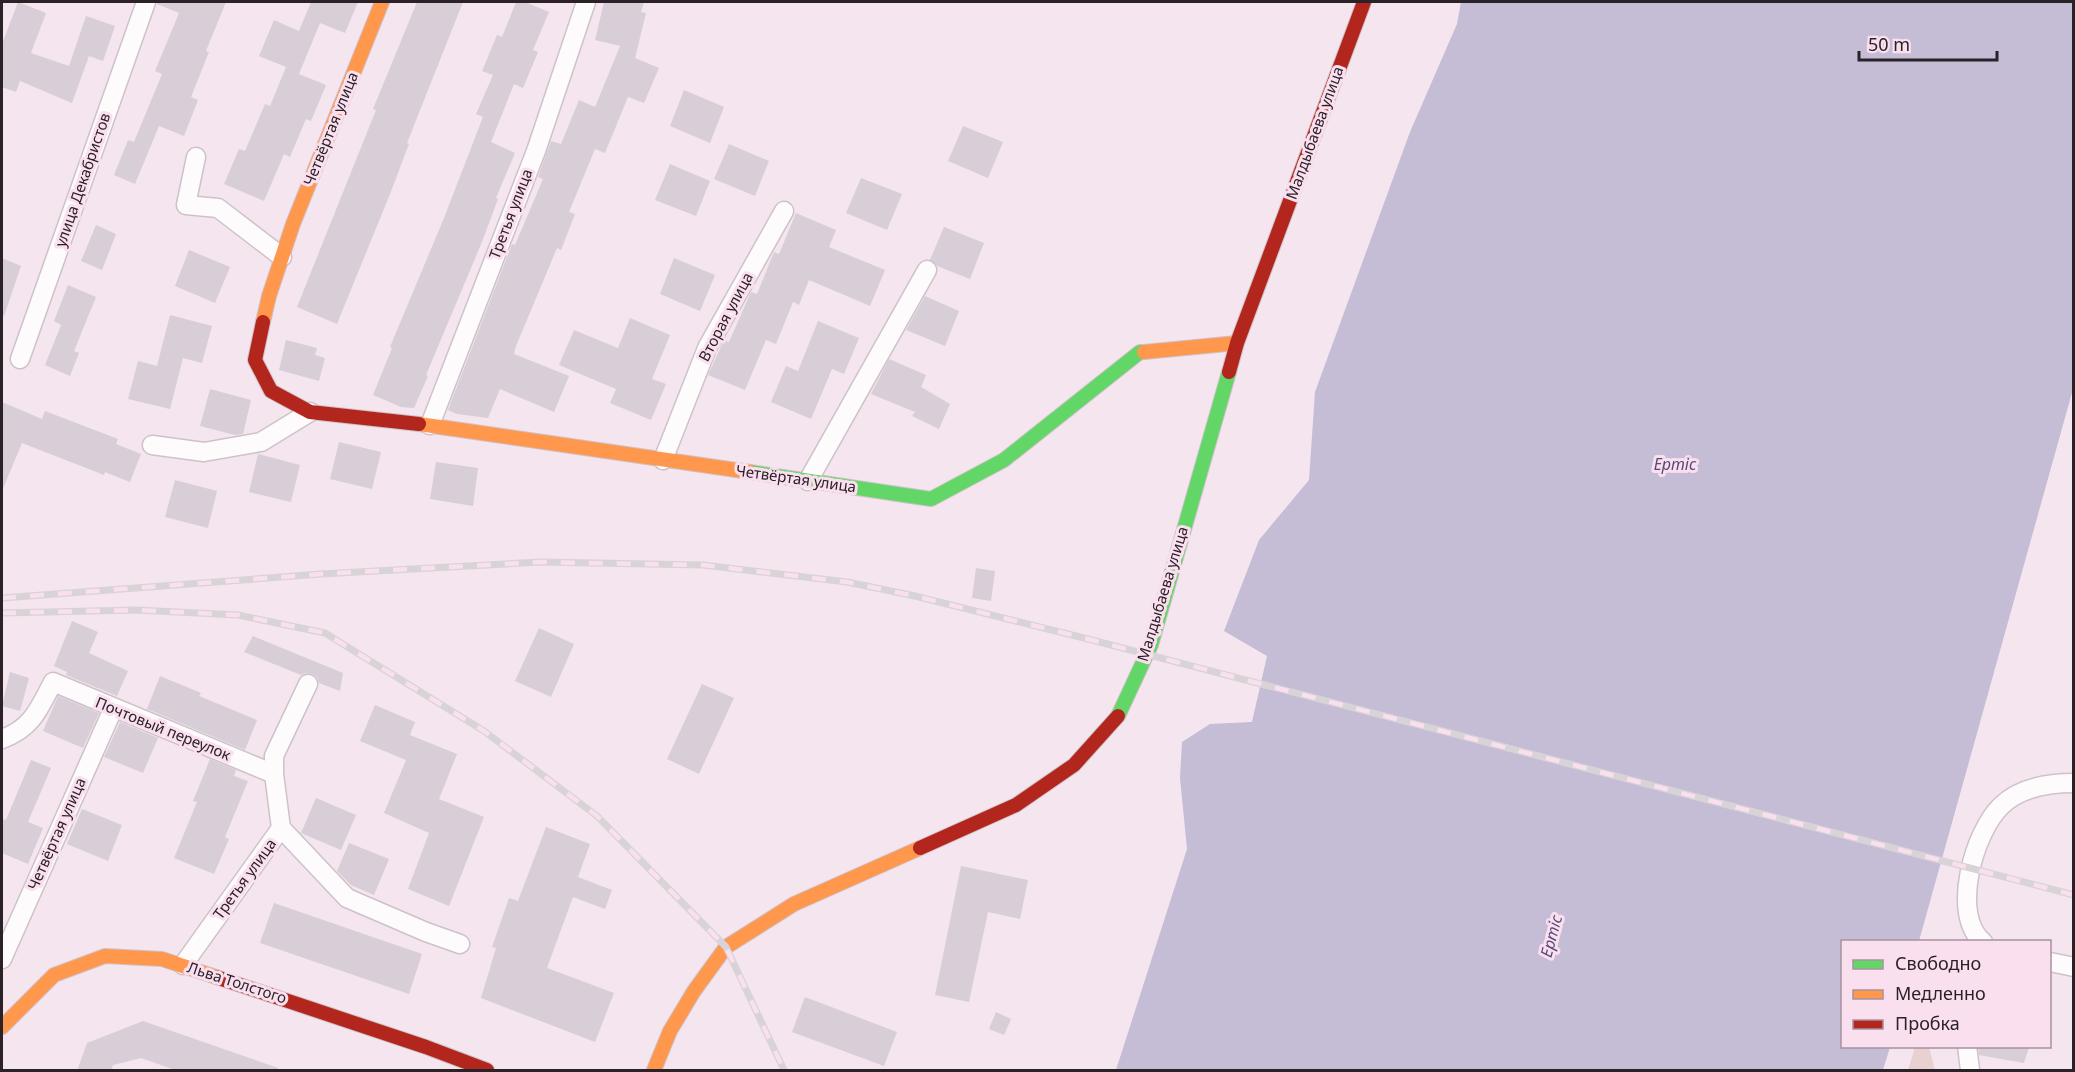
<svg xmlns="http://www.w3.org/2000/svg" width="2075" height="1072" font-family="'Noto Sans',sans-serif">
<rect width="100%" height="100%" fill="#f4e5ee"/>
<path fill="#e9d0d1" d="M1915,1047H1929L1935,1070H1908Z"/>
<path fill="#c5bcd6" d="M1461,2H2073V389L1919,941L1842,942V1046L1890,1047L1883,1070H1116L1187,849L1180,778L1182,742L1210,724L1252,722L1267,656L1224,631L1259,540L1309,480L1315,392L1410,132L1457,24Z"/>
<path fill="#d8ced7" d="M18,2L46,13L31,53L69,66L86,16L115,26L103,61L89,56L72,103L20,81L16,92L2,87V44Z
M157,2H226L206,51L209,52L191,97L198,100L184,136L159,126L135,184L114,175L128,140L134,142L162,74L155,71L179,13L157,4Z
M311,2H358L345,33L320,23L299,74L326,85L311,121L306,119L290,157L284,154L264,201L224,184L239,149L245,151L265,104L270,106L286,67L259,56L274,20L299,31Z
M417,2H463L407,143L409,144L390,194L337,324L297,307L376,110L373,109Z
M516,2H525L549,12L533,50L538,52L523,88L514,84L491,142L515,153L496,198L498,199L482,242L426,375L428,376L414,408L401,407L373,395L392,348L390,347L444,218L483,117L476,114L493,75L482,71L497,35L502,37Z
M604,2H644L641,12L646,13L635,58L659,68L644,103L628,97L605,153L595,149L569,212L575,214L561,250L557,248L516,346L514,354L569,376L554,412L500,389L488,418L457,414L448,410L512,244L515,245L543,179L538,177L551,141L561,144L579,100L595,107L620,46L595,40Z
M684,90L724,107L710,143L670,126Z
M963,126L1003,142L988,178L948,161Z
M729,144L769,161L755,196L714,179Z
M670,164L710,181L696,216L655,200Z
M861,178L902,194L887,230L846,213Z
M796,213L836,230L829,247L885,270L870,306L809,280L799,305L793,302L776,344L766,340L745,390L708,375L724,340L729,342L751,292L757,294L774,252L779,254Z
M96,225L116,234L102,270L81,261Z
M944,227L984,243L970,279L937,266L930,260Z
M189,250L230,267L215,303L175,286Z
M2,258L21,266L4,316H2Z
M674,258L715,275L700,311L660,294Z
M68,285L96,297L74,351L79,353L70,376L45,365L61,325L54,321Z
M925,296L959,311L945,346L906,330Z
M170,315L212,326L202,363L183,358L170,409L128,399L138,361L157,366Z
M630,318L670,335L652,379L666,384L651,420L610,403L616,389L559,365L574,330L618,348Z
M818,321L859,338L844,374L832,369L811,419L771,402L786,366L798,371Z
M286,340L317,348L315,355L325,358L319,381L279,370Z
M889,359L926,375L921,387L950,404L939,429L912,416L915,412L871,394Z
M210,389L251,400L243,434L235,435L200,426Z
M2,402L42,419L45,411L118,439L116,444L141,454L130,482L105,472L104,475L22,443L2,491Z
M339,442L381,452L372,489L330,479Z
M258,454L300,465L291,502L249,492Z
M436,462L478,468L473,506L430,499Z
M175,480L217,491L208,528L165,517Z
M976,568L995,571L991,601L972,598Z
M72,621L98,632L89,653L128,671L117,696L66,675L67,672L54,666Z
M539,628L574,644L551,697L515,681Z
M253,636L343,673L340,691L319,683L317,677L312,674L306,673L301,675L244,652Z
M10,672L29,678L20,711L2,706Z
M160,676L201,693L199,696L257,720L245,750L147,709Z
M702,684L734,698L699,774L667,759Z
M58,696L99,713L83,748L43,731Z
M375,705L415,722L410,735L457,754L439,799L484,817L449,906L408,889L429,833L384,813L406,760L360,741Z
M120,722L158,738L143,773L104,757Z
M210,759L236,770L234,776L248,781L225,837L229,839L214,874L174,858L197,802L193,801Z
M31,760L51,768L28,822L43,828L28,864L2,853V819L6,820Z
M316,798L356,815L341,850L301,833Z
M82,809L122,825L108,861L67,844Z
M546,827L590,844L578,877L612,890L605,909L573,897L547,968L614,993L595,1042L481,998L496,948L492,947L509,898L518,901Z
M349,843L389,859L374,895L351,885L337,871Z
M961,866L1028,880L1020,919L988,912L969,1002L935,995Z
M274,903L422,954L409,994L260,943Z
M805,997L897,1032L884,1066L792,1032Z
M996,1012L1011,1019L1004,1035L989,1029Z
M143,1021L278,1068V1071H178L141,1058L113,1065L111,1071H77L87,1043Z
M1978,1047H2029L2024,1063L1979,1055Z"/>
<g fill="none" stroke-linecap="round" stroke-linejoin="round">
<defs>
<path id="street" d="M196,157L186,205L218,208L282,257
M20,359L146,2
M430,425L536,151L586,2
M152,445L204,452L261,442L310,412
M663,460L707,348L784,211
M808,481L927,270
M2,739C32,728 39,709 53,682L274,774
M281,828L347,898L426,932L460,944
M1983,942C1950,915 1974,832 2001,806C2020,787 2048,783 2074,783
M2,959L113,709
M2050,962L2074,967
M183,965L281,828L274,774V756L308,684
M1967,1046L1970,1070"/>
<path id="fast" d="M750,472L931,499L1004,460L1140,352H1144
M1118,716L1151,645L1229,372"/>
<path id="slow" d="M263,322L269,296L293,224L382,2
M1144,352L1237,343
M419,424L750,472
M2,1027L54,975L105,956L162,959L216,977
M654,1070L670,1031L694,991L726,947L794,904L920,848"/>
<path id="jam" d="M263,322L255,360L271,391L310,412L419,424
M1229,372L1237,343L1364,2
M920,848L1016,805L1074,765L1118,716
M216,977L426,1047L487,1070"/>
</defs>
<use href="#street" stroke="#cec2c9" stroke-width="21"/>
<use href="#fast" stroke="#cec2c9" stroke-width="16"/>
<use href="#slow" stroke="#cec2c9" stroke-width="16"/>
<use href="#jam" stroke="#cec2c9" stroke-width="16"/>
<use href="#street" stroke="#fdfbfc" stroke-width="18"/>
<use href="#fast" stroke="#63d668" stroke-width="14"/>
<use href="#slow" stroke="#ff974d" stroke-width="14"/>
<use href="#jam" stroke="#b3261e" stroke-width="14"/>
<defs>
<path id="rail" d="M2,598L321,574L540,562L703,565L847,582L915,596L1088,639L2074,895
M2,613L136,610L238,615L325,633L484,731L597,816L726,947L784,1070"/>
</defs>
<use href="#rail" stroke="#d8d3d6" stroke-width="7"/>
<use href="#rail" stroke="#fadfef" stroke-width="4.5" stroke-dasharray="14" stroke-linecap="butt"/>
</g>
<g text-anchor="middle" stroke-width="6" stroke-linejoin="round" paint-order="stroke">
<g font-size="15" fill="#2b2228" stroke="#fadfef">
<text transform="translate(331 129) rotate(-68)" y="5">Четвёртая улица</text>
<text transform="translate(1315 133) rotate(-70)" y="5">Малдыбаева улица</text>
<text transform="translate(83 180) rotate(-71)" y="5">улица Декабристов</text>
<text transform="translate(511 214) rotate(-69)" y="5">Третья улица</text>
<text transform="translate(726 317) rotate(-62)" y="5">Вторая улица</text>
<text transform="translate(796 479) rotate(8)" y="5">Четвёртая улица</text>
<text transform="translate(1163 594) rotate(-73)" y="5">Малдыбаева улица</text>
<text transform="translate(163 729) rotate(22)" y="5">Почтовый переулок</text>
<text transform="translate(57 834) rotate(-66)" y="5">Четвёртая улица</text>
<text transform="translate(245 879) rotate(-54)" y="5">Третья улица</text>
<text transform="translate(237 983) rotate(18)" y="5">Льва Толстого</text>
</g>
<g font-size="16" font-style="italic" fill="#554a79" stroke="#fadfef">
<text x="1675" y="470">Ертіс</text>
<text transform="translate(1551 936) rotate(-75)" y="6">Ертіс</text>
</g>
</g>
<rect width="2075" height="1072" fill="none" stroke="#2b2228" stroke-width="6"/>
<rect x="1841" y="940" width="210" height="108" fill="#fadfef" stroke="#a7939f" stroke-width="1.5"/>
<rect x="1853" y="960" width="30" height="9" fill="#63d668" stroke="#a7939f" stroke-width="1.5"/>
<text x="1895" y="970" font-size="18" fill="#2b2228">Свободно</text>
<rect x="1853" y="990" width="30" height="9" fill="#ff974d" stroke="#a7939f" stroke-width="1.5"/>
<text x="1895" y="1000" font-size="18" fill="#2b2228">Медленно</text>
<rect x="1853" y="1020" width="30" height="9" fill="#b3261e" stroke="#a7939f" stroke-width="1.5"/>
<text x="1895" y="1030" font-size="18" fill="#2b2228">Пробка</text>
<path d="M1859 51v9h138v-9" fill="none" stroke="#2b2228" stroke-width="3"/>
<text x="1868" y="51" font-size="18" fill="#2b2228" stroke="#fadfef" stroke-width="4.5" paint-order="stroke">50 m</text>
</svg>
